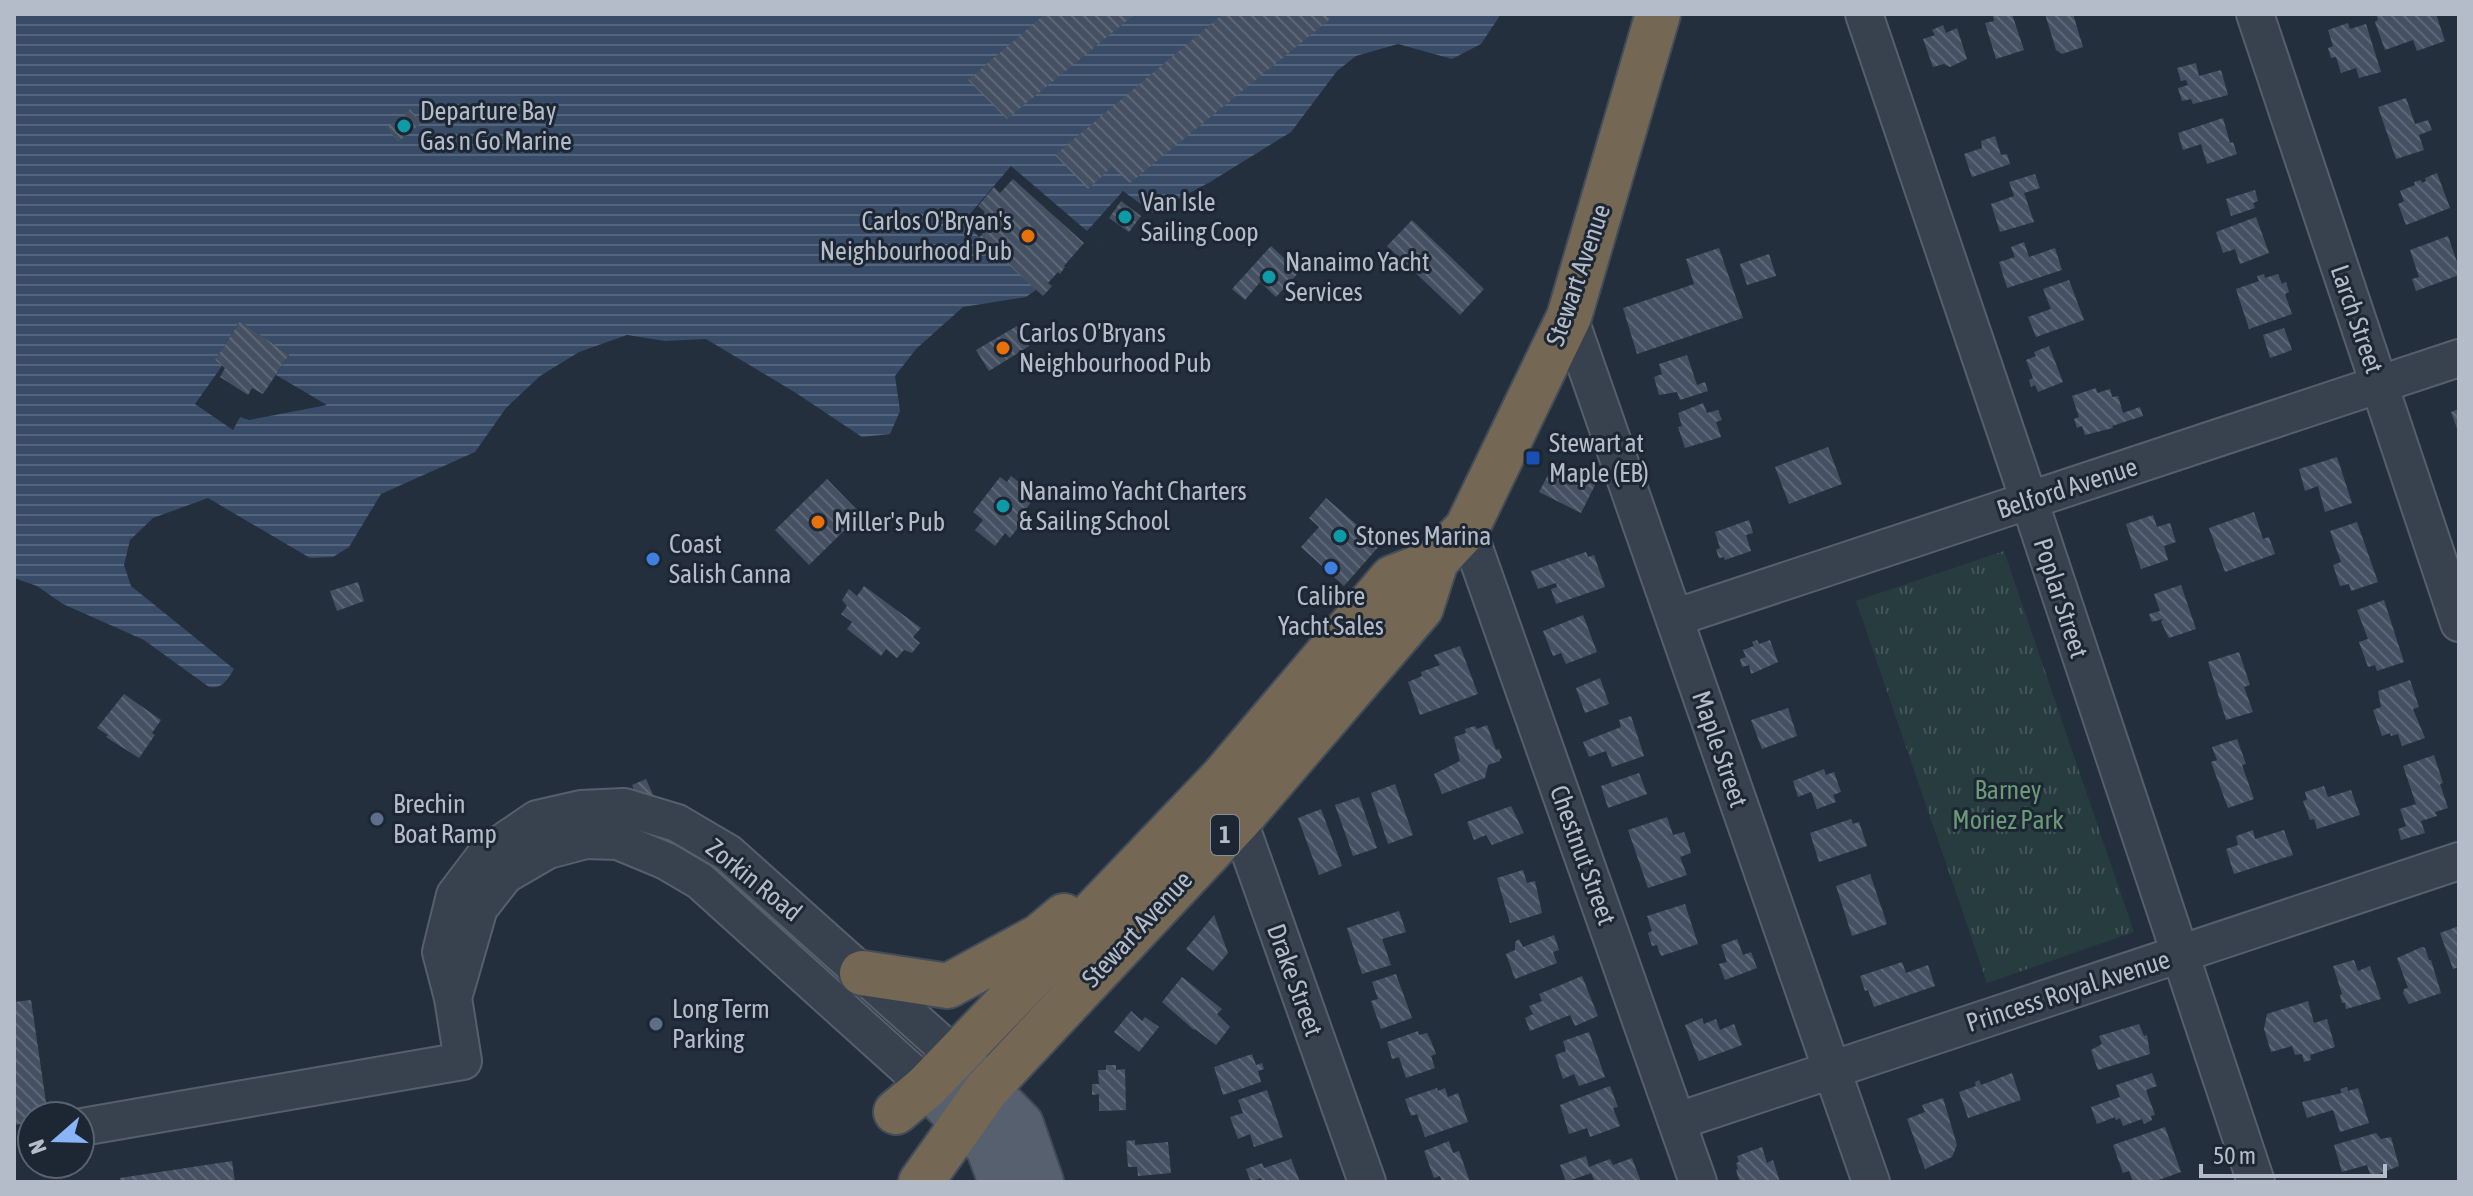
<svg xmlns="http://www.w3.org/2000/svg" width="2473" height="1196" font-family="'Asap Condensed',sans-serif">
<defs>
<pattern id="grass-tufts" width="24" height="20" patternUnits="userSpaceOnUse" patternTransform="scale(2)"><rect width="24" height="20" fill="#263c3f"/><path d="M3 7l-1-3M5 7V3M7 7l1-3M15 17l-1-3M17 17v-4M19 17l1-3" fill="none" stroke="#435659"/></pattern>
<pattern id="water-rules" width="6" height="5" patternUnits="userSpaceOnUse" patternTransform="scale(2)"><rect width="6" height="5" fill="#394c67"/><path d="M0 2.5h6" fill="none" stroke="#53647b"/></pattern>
<pattern id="building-back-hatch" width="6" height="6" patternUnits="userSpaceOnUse" patternTransform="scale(2)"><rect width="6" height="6" fill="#455162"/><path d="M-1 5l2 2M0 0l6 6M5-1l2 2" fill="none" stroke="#5d6877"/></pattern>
</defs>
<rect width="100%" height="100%" fill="#242f3e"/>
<path fill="url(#grass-tufts)" d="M2004,551L2134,932L1987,983L1856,601Z"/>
<path fill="url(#water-rules)" d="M14,14H1501L1481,44L1452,59L1398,44L1356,56L1337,71L1291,132L1210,182L1128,226L1026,297L963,307L916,349L895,376L900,411L890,434L862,437L796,393L706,339L665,341L627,335L579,352L540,376L506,408L475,452L381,494L349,547L333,557L310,558L208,498L153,518L130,540L124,565L131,586L234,669C227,680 223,689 209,687L144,640L63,604L37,586L14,578Z"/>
<path fill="#242f3e" d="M1011,166L1087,231L1123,191L1153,213L1098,247L1068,272L1039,292L963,222Z
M240,321L289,355L276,375L327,405L249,420L240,417L233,430L195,404L222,366L215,360Z"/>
<path fill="url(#building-back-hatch)" d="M1045,14H1135L1007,119L968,80Z
M1223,14H1326L1330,19L1130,183L1112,167L1088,189L1055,155Z
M2001,14H2012L2024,50L1996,59L1985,23L1994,21L1993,16Z
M2045,14H2073L2083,47L2062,54L2056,50Z
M2376,14H2436L2445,41L2417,51L2413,40L2385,50L2375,22L2378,20Z
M2348,23L2350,29L2366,24L2381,72L2359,78L2356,68L2341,73L2336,57L2331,58L2328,48L2333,46L2328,30Z
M1943,25L1946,33L1957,28L1967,59L1950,67L1944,64L1933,67L1923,39L1935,35L1932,30Z
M2196,63L2199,76L2221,70L2228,95L2193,104L2191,99L2182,101L2178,88L2188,85L2186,80L2181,81L2177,68Z
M2406,98L2415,124L2428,120L2432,130L2419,135L2424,150L2396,159L2378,107Z
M410,109L421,123L398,142L387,128Z
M2223,118L2230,143L2233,142L2237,154L2207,164L2201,144L2183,150L2178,133Z
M1995,136L2001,155L2007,154L2010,164L1972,177L1964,154L1982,148L1981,141Z
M2437,173L2450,208L2406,225L2398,204L2404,201L2400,191L2415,185L2414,182L2421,180L2422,183L2426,181L2425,178Z
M2035,174L2040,188L2024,193L2034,222L2000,232L1991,204L2014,196L2009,182Z
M1013,179L1084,243L1064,266L1065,267L1060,274L1058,272L1048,283L1052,286L1043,296L979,238L983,233L974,225L985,212L978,206L994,187L1000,193Z
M2255,190L2258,201L2253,203L2255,208L2231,216L2226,199Z
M1121,201L1141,216L1129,232L1109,218Z
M2256,217L2269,253L2240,264L2235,249L2223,253L2216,232Z
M1412,220L1484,289L1460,315L1387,246Z
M2448,236L2459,268V275L2416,291L2412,279L2419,277L2410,250Z
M2024,242L2029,257L2055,248L2062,270L2007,288L1999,262L2015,257L2011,247Z
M1271,246L1299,272L1276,297L1260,282L1245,300L1232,289Z
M1719,248L1743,318L1637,354L1623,308L1694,284L1686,259Z
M1769,254L1776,276L1747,285L1740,264Z
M2264,274L2265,278L2278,274L2282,284L2286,282L2289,292L2285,294L2292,314L2249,329L2236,289L2259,281L2257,276Z
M2069,280L2084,320L2036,337L2028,317L2051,309L2043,289Z
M240,321L289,355L263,394L252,388L248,395L220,377L225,368L215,360Z
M1017,326L1029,346L989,371L976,350Z
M2284,328L2292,350L2270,358L2263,335Z
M2049,346L2063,382L2038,392L2035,385L2031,387L2029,380L2033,378L2026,360L2036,356L2034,352Z
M1687,355L1697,385L1705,382L1708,391L1680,400L1677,392L1659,395L1654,377L1662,374L1659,364Z
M2096,388L2097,393L2110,389L2112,397L2118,396L2123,413L2140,407L2143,416L2112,426L2113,428L2085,435L2082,426L2077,428L2074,419L2079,417L2072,396Z
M1703,403L1707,413L1718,410L1722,420L1716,422L1721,437L1685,448L1678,427L1682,426L1678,413Z
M2459,409V434L2451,412Z
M1828,447L1842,484L1789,504L1775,467Z
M2337,457L2352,503L2325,512L2318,486L2305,491L2299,469Z
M1555,462L1596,483L1581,513L1539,492Z
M1011,476L1031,491L1027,496L1032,501L1023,513L1027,516L1010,538L1005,533L995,546L975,530L983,520L973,512L1000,477L1007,482Z
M827,479L861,514L809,565L775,530Z
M1326,498L1380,545L1344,586L1301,547L1319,527L1309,518Z
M2254,512L2263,539L2269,537L2275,554L2225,572L2209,528Z
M2153,515L2157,527L2170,523L2176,542L2164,546L2168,560L2141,569L2126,524Z
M1749,520L1753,533L1746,535L1751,551L1725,560L1724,557L1719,558L1716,550L1720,548L1715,532Z
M2357,522L2378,582L2351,591L2349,584L2340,586L2333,565L2341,562L2330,531Z
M1586,552L1588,557L1594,555L1605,587L1556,604L1551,589L1557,587L1556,583L1538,589L1531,571Z
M358,582L364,601L337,611L330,591Z
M2181,585L2196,629L2169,638L2161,622L2163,619L2152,622L2149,614L2160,611L2154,594Z
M864,586L921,628L913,637L920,643L912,653L904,650L897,658L886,649L881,656L847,629L852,622L841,614L847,606L842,600L849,589L857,596Z
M2384,600L2404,662L2377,671L2375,665L2368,667L2359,642L2368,639L2357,610Z
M1583,615L1597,652L1566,664L1561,653L1553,656L1543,631Z
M1757,640L1759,644L1770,640L1778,662L1751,674L1749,665L1742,667L1740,659L1746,657L1743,650L1754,646L1752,642Z
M1460,646L1478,694L1420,715L1408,682L1422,676L1421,672L1440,665L1434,655Z
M2239,652L2250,685L2244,687L2253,712L2226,720L2208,662Z
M1600,678L1609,704L1585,713L1576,688Z
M2410,680L2419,707L2413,709L2425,738L2402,746L2398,734L2391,736L2390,733L2382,736L2373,710L2381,707L2378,691Z
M124,694L161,720L152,733L155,735L139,758L106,737L108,735L97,728Z
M1788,708L1797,736L1762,749L1751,720Z
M1631,716L1644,756L1612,767L1606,751L1589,757L1583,742L1621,727L1619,720Z
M1487,725L1496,750L1499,749L1502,758L1500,759V761L1488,765L1485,778L1442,794L1434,774L1460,761L1454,737L1466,733L1465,729L1475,726L1477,729Z
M2237,739L2246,764L2242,765L2254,799L2228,808L2211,762L2217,760L2212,747Z
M2434,755L2443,783L2440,784L2448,808L2435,812L2437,816L2421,821L2425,833L2401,840L2398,829L2406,826L2400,809L2416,804L2403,766Z
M1824,769L1826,775L1834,772L1841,792L1833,795L1836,802L1817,809L1811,792L1798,797L1793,781Z
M1639,773L1647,794L1608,808L1601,786Z
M646,779L655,799L641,806L632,785Z
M1395,784L1413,835L1388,844L1371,793Z
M2324,786L2328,797L2351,790L2360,815L2317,829L2314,819L2310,820L2303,801L2307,800L2305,792Z
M1359,797L1377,848L1353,856L1335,805Z
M1511,806L1524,833L1492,845L1486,835L1474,840L1467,822Z
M1321,809L1342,866L1319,875L1298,818Z
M1667,817L1673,835L1684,832L1688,842L1691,853L1680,857L1687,875L1648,888L1628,830Z
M1851,819L1853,824L1859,822L1867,846L1819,862L1810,833Z
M2253,830L2255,839L2284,830L2293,855L2234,874L2226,849L2238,845L2236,836Z
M1523,870L1527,883L1535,881L1542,913L1510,923L1497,878Z
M1870,874L1887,924L1852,936L1836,886Z
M1685,904L1698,944L1661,956L1657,945L1652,946L1648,933L1652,931L1647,916Z
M1399,911L1406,932L1382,939L1391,965L1362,974L1347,928Z
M1214,915L1228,953L1213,971L1186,949Z
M2459,926V967L2453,969L2440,933Z
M1554,935L1559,950L1553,952L1557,963L1515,979L1506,954L1515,950V942L1519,939L1523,947Z
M1737,939L1743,955L1751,952L1757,968L1725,980L1719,964L1727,962L1721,945Z
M2422,947L2425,948L2429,960H2431L2441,993L2409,1004L2403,993L2404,989L2408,988L2397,958Z
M2354,960L2358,971L2370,966L2381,999L2346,1009L2345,1003H2342L2340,995L2342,994L2333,966Z
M1902,962L1906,973L1928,965L1935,986L1874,1007L1868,990L1865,991L1860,976Z
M1396,974L1412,1018L1381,1029L1371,1001L1378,999L1372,982Z
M1582,976L1598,1016L1575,1026L1570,1015L1530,1031L1525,1018L1533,1014L1529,1006L1542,1001L1539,994Z
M1182,977L1222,1009L1217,1014L1230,1027L1216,1045L1195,1029L1194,1030L1162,1002Z
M31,1000L48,1116H32V1122L14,1125V1002Z
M2308,1001L2314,1023L2327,1019L2335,1047L2310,1055L2311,1060L2304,1062L2302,1054L2295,1055L2292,1046L2271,1052L2264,1029L2267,1014Z
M1131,1011L1142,1021L1145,1017L1159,1027L1139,1052L1114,1032Z
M1702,1018L1704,1024L1716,1019L1720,1030L1734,1024L1742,1045L1699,1061L1685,1025Z
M2139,1024L2144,1036L2147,1035L2150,1054L2098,1070L2091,1050L2102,1044L2099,1036Z
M1418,1031L1419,1035L1427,1033L1431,1041L1436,1054L1431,1056L1435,1068L1406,1078L1399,1057L1392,1059L1387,1042Z
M1589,1032L1605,1077L1579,1086L1574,1074L1563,1079L1555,1055L1566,1051L1563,1041Z
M1252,1054L1256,1065L1262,1063L1264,1069L1258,1071L1261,1082L1223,1095L1214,1067Z
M1106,1065H1116V1070L1125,1069L1126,1110L1099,1111V1094L1092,1095V1084H1099L1098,1070H1106Z
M2012,1073L2021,1100L1968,1118L1959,1092L1976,1086L1975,1082L1979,1080L1981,1085Z
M2152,1073L2157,1086L2146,1090L2155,1115L2151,1116L2152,1120L2144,1124L2142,1119L2123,1126L2120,1118L2116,1120L2115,1117L2097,1124L2091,1107L2120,1097L2116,1085Z
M1610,1086L1618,1107L1613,1108L1620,1126L1590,1137L1587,1128L1569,1134L1560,1105Z
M2347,1087L2348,1091L2358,1088L2369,1123L2340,1132L2333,1110L2307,1118L2302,1102L2342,1093L2340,1089Z
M1437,1088L1438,1091L1445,1088L1448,1097L1458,1093L1468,1122L1425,1137L1417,1114L1411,1116L1405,1099Z
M1267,1090L1283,1137L1254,1147L1250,1134L1238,1139L1230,1117L1243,1113L1238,1100Z
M1943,1098L1957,1145L1952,1157L1925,1169L1907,1119L1925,1112L1922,1105Z
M2165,1127L2181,1172L2153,1182H2133L2129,1171L2123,1173L2113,1145Z
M2376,1133L2381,1139L2391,1137L2399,1166L2371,1177L2367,1165L2342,1172L2334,1145Z
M1135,1140V1145L1168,1142L1171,1173L1138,1176L1137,1167H1128L1126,1141Z
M1449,1141L1453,1153L1459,1151L1470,1182H1442L1440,1176L1434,1178L1424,1151Z
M1762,1147L1767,1163L1773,1160L1780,1182H1740L1736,1170L1738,1169L1736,1163L1739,1162L1737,1156Z
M1586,1156L1589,1167L1610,1159L1613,1165L1632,1158L1641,1182H1595L1591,1173L1566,1182L1560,1165Z
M1291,1159L1300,1182H1263L1261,1178L1251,1182L1246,1169L1262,1163L1264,1168Z
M232,1161L235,1182H120V1178Z"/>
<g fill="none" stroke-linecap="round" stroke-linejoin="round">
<defs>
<path id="minor" d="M1864,14L2029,500L2256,1182
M2255,14L2459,623
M1569,317L1871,1182
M1467,528L1698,1182
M1674,618L2459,358
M1231,799L1367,1182
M453,998L479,908L505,875L548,850L586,840L618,841L666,861L700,881L927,1086
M1678,1121L2459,861
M82,1127L463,1061L453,998L441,952L455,895L487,853L537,819L581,809L624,807L677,823L728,853L955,1056"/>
<path id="major" d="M962,1063L1021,1124L1041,1182
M927,1086L988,1147L1001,1182"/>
<path id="highway" d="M862,973L948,986L1040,936L1064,916
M896,1112L927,1086L1222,778L1392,578L1436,561
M921,1182L987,1089L1239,820L1421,608L1436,561L1467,528L1569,317L1658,14"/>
</defs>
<use href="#minor" stroke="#565f6c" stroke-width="40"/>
<use href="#major" stroke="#414a57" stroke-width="48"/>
<use href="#highway" stroke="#434c59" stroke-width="48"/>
<use href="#minor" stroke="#38414e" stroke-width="36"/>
<use href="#major" stroke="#56606e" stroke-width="44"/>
<use href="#highway" stroke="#746855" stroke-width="44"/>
</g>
<g fill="#0f9aa8" stroke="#1d2633" stroke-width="3">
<circle cx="404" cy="126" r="8"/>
<circle cx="1125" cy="217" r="8"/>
<circle cx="1269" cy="277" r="8"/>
<circle cx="1003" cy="506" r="8"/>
<circle cx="1340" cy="536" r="8"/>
</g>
<g fill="#e8710a" stroke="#1d2633" stroke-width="3">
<circle cx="1028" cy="236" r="8"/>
<circle cx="1003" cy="348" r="8"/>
<circle cx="818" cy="522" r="8"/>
</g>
<rect fill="#1a4fb4" stroke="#1d2633" stroke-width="3" x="1525" y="450" width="16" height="16" rx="4"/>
<g fill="#3f7fe0" stroke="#1d2633" stroke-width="3">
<circle cx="653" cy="559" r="8"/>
<circle cx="1331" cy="568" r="8"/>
</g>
<g fill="#5c6f8a" stroke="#1d2633" stroke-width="3">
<circle cx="377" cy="819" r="8"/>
<circle cx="656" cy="1024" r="8"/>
</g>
<g text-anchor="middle" stroke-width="6" stroke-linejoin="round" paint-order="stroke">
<rect fill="#1d2633" stroke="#878f9c" stroke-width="2" x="1211" y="815" width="28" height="40" rx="6"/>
<g font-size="24" font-weight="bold" fill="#b4bcc9">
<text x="1225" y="843">1</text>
</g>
<g font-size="26" fill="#b4bcc9" stroke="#1d2633" text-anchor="start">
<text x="420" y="120">Departure Bay<tspan x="420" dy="30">Gas n Go Marine</tspan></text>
<text x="1141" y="211">Van Isle<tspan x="1141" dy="30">Sailing Coop</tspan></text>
<text x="1012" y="230" text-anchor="end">Carlos O'Bryan's<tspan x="1012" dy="30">Neighbourhood Pub</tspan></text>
<text x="1285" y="271">Nanaimo Yacht<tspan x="1285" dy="30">Services</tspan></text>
<text x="1019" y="342">Carlos O'Bryans<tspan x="1019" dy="30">Neighbourhood Pub</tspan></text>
<text x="1549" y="452">Stewart at<tspan x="1549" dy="30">Maple (EB)</tspan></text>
<text x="1019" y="500">Nanaimo Yacht Charters<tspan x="1019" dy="30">&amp; Sailing School</tspan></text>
<text x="834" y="531">Miller's Pub</text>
<text x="1356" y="545">Stones Marina</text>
<text x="669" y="553">Coast<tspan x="669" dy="30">Salish Canna</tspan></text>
<text x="1331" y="605" text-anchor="middle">Calibre<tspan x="1331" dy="30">Yacht Sales</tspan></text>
<text x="393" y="813">Brechin<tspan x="393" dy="30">Boat Ramp</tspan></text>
<text x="672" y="1018">Long Term<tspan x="672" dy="30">Parking</tspan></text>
</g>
<g font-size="26" fill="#b4bcc9" stroke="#1d2633">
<text transform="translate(1578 275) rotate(-71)" y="9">Stewart Avenue</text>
<text transform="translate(2357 319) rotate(71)" y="9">Larch Street</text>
<text transform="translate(2067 488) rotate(-18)" y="9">Belford Avenue</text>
<text transform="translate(2061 598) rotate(72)" y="9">Poplar Street</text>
<text transform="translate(1720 749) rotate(71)" y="9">Maple Street</text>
<text transform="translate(1583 855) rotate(70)" y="9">Chestnut Street</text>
<text transform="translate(754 880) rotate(39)" y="9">Zorkin Road</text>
<text transform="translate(1137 929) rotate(-47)" y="9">Stewart Avenue</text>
<text transform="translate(1295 980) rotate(70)" y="9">Drake Street</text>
<text transform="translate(2068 991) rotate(-18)" y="9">Princess Royal Avenue</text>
</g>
<g font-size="26" fill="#6b9a76" stroke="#1d2633">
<text x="2008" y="799">Barney<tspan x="2008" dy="30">Moriez Park</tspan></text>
</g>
</g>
<rect width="2473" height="1196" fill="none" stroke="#b4bcc9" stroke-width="32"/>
<g transform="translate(56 1140) rotate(250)"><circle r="38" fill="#1d2633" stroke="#59626f" stroke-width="2"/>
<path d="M0-6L14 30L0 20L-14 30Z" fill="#8ab4f8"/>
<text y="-12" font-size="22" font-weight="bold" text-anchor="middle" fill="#b4bcc9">N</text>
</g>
<path d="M2201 1164v12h184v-12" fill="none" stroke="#b4bcc9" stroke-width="4"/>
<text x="2213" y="1164" font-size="24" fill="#b4bcc9" stroke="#1d2633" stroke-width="6" paint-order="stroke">50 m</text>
</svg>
